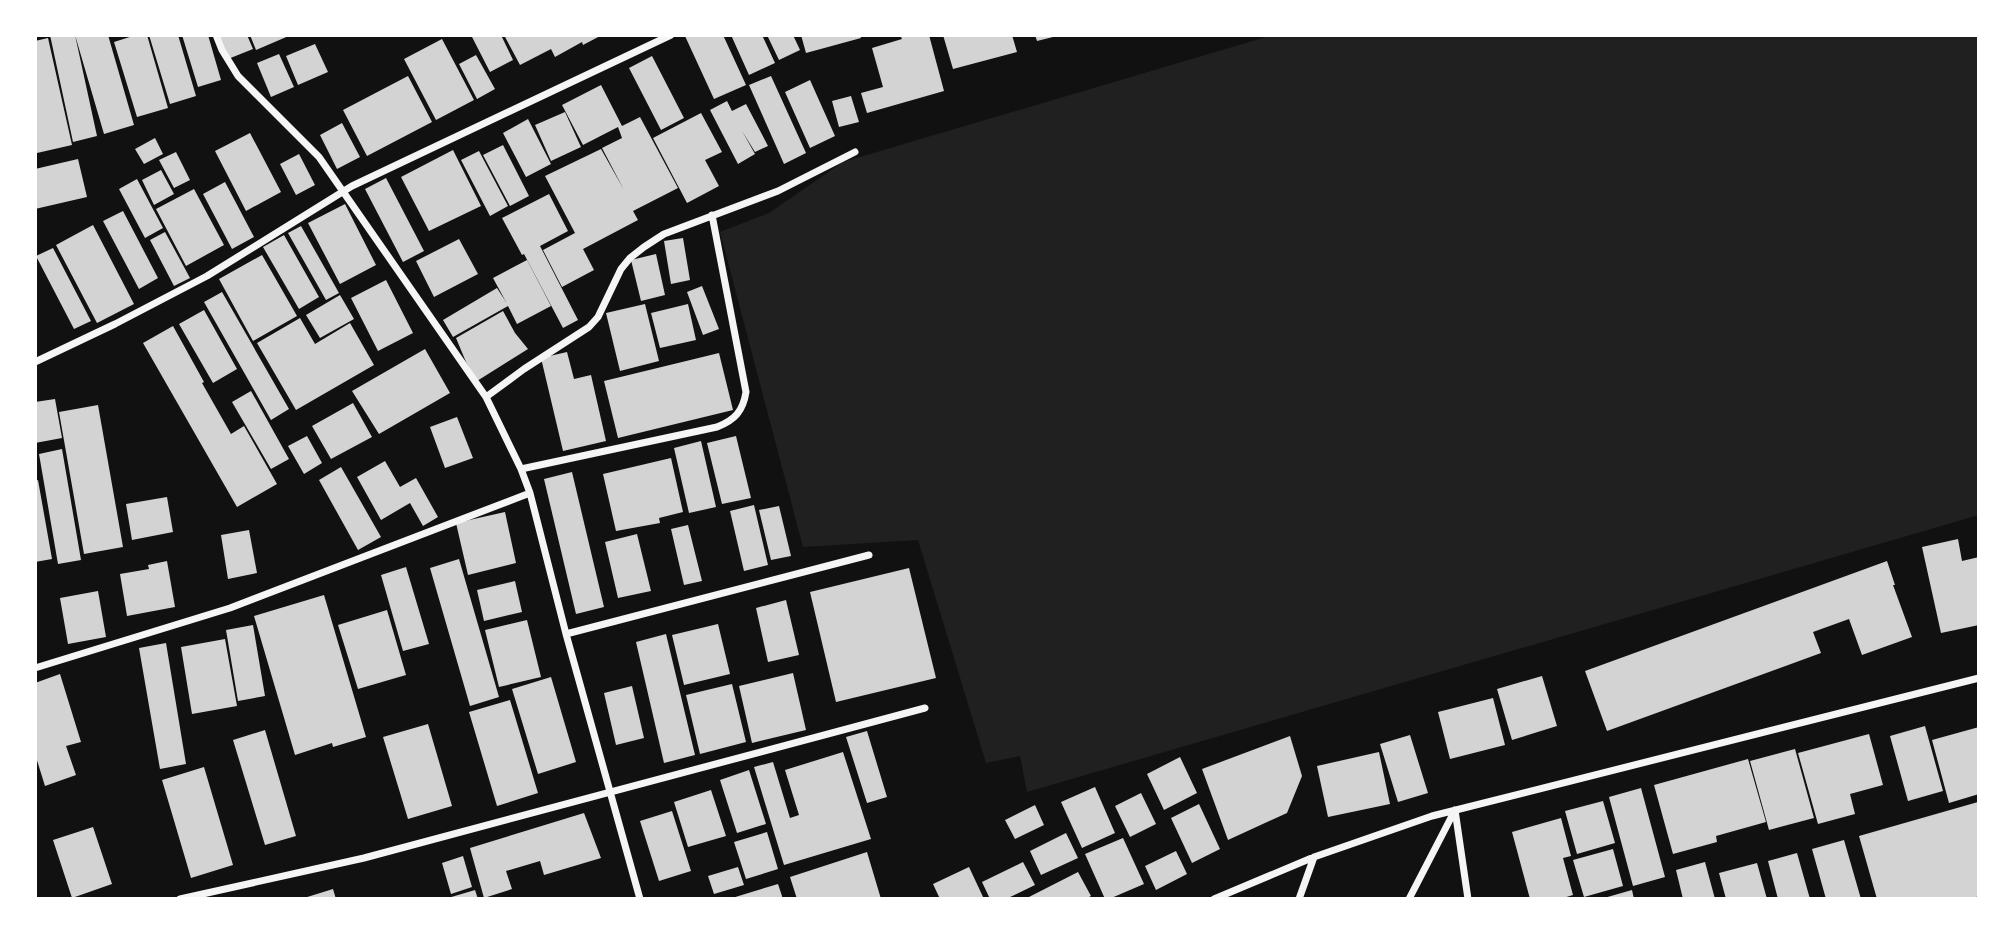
<svg xmlns="http://www.w3.org/2000/svg" width="2014" height="934" font-family="'Alegreya Sans',sans-serif">
<rect width="100%" height="100%" fill="#111"/>
<path fill="#202020" d="M1273,35H1979V515L1027,792L1020,756L986,763L918,540L803,547L720,232L769,213L843,162Z"/>
<path fill="#d3d3d3" d="M50,35H75L97,136L73,142Z
M75,35H108L134,125L104,134Z
M136,35H147L168,108L137,117L114,42Z
M149,35H178L196,96L170,104Z
M182,35H208L221,80L198,87Z
M218,35H247L253,49L228,59Z
M250,35H291L256,50Z
M471,35H501L513,60L490,72Z
M504,35H602L583,45L582,42L555,57L551,49L520,65Z
M687,35H723L746,85L714,99L685,36Z
M731,35H762L775,63L749,75Z
M767,35H793L800,50L779,60Z
M801,35H860L861,38L806,53Z
M900,35H929L944,91L867,113L861,93L883,87L872,48L902,39Z
M943,35H1012L1017,52L953,69Z
M1035,35H1057V36L1037,41Z
M48,38L72,145L37,153L35,143V41Z
M442,39L474,100L436,120L404,59Z
M315,44L328,72L298,85L286,56Z
M279,54L294,87L271,97L257,63Z
M476,55L495,89L477,99L459,64Z
M652,56L684,118L661,130L629,68Z
M408,76L432,122L367,156L343,110Z
M771,76L806,153L784,164L749,85Z
M810,80L835,136L810,148L785,92Z
M601,85L622,126L640,117L678,188L633,211L638,220L583,249L594,270L562,287L543,250L575,233L545,176L601,149L624,190L602,148L622,138L618,127L583,145L562,105Z
M851,96L859,122L839,127L832,101Z
M727,101L732,111L746,104L768,146L755,152L742,131L755,154L738,164L710,110Z
M565,112L581,147L551,161L535,125Z
M701,113L722,152L705,160L719,186L687,203L653,138Z
M528,119L551,164L526,177L503,133Z
M342,123L360,157L337,169L320,135Z
M250,133L281,192L246,211L215,151Z
M155,138L163,154L144,164L135,149Z
M503,145L529,196L510,206L483,155Z
M453,150L481,206L429,231L401,177Z
M479,151L508,206L490,216L461,160Z
M176,152L190,180L174,188L159,160Z
M299,154L315,185L296,195L280,164Z
M78,159L87,197L35,209V169Z
M161,170L174,194L154,205L142,180Z
M386,178L424,251L403,262L365,189Z
M137,179L163,228L145,238L119,189Z
M225,182L254,237L232,249L203,194Z
M194,189L224,245L186,266L156,209Z
M549,194L568,231L540,246L578,320L563,328L524,254L522,255L502,218Z
M345,204L376,265L340,284L308,223Z
M123,211L158,278L139,289L103,221Z
M93,225L134,304L97,323L56,245Z
M301,226L339,293L326,300L288,233Z
M165,232L190,278L174,286L150,240Z
M284,235L319,297L299,309L263,247Z
M683,238L690,280L671,284L664,241Z
M459,239L478,274L434,297L416,261Z
M53,248L91,321L74,329L36,256Z
M656,254L665,295L641,301L631,260Z
M262,255L297,316L253,341L219,279Z
M527,260L551,306L517,324L508,306L453,337L443,320L497,288L506,302L493,278Z
M386,280L413,333L378,351L351,298Z
M702,286L719,329L703,335L687,292Z
M222,292L289,409L271,420L204,302Z
M340,295L354,319L320,338L306,315Z
M645,304L659,361L620,371L606,313Z
M688,304L696,340L660,348L651,313Z
M204,310L237,369L213,383L179,324Z
M503,311L515,333L528,349L477,381L466,362L456,338Z
M300,318L315,344L350,323L374,365L296,410L257,343Z
M173,326L204,382L202,383L231,434L244,426L277,484L237,507L143,343Z
M425,349L450,393L379,434L352,391Z
M567,352L574,379L591,375L606,441L563,451L541,358Z
M719,353L733,410L618,438L604,381Z
M251,391L289,459L271,469L232,402Z
M55,399L62,438L35,443V402Z
M353,403L372,437L331,459L312,426Z
M98,405L123,547L84,554L59,412Z
M457,417L473,458L445,468L430,427Z
M307,436L322,463L304,474L288,446Z
M736,436L751,498L722,504L707,443Z
M701,441L716,507L689,513L674,448Z
M62,449L81,560L58,564L39,454Z
M671,458L683,512L659,518L660,523L616,531L603,474Z
M385,461L400,487L416,478L438,517L423,526L410,503L381,520L357,477Z
M341,467L381,537L358,550L319,480Z
M572,472L604,607L576,614L544,479Z
M38,480L52,559L35,562V481Z
M167,497L173,532L132,540L126,504Z
M754,505L768,565L744,571L730,511Z
M779,506L791,556L771,560L759,510Z
M505,512L516,563L468,575L456,523Z
M688,525L702,581L684,585L671,529Z
M249,530L257,573L228,579L221,535Z
M637,534L651,591L618,598L605,542Z
M1958,539L1962,561L1979,557V625L1941,633L1922,547Z
M459,559L499,697L470,706L430,568Z
M167,561L175,607L127,616L120,574L149,569L148,565Z
M1887,561L1895,585H1893L1912,637L1862,655L1849,619L1813,632L1821,653L1607,731L1585,671Z
M406,567L429,644L403,651L381,575Z
M909,568L936,678L836,702L810,592Z
M515,581L522,612L484,621L477,590Z
M98,591L106,637L68,644L60,598Z
M324,595L366,737L333,747L332,743L295,755L254,616Z
M786,600L799,655L768,662L756,608Z
M387,610L406,675L358,689L338,625Z
M527,620L541,677L499,687L485,630Z
M718,624L730,674L684,685L672,635Z
M253,625L265,696L238,701L226,630Z
M666,634L695,755L664,763L636,642Z
M225,639L237,706L192,714L181,647Z
M166,643L186,764L160,769L139,648Z
M793,673L806,730L752,743L739,686Z
M60,674L81,742L66,746L76,775L45,786L35,754V683Z
M1542,676L1557,726L1512,740L1497,689Z
M551,677L576,762L538,774L512,689Z
M732,684L746,742L700,754L686,695Z
M632,686L644,738L616,745L604,693Z
M1493,698L1505,745L1450,759L1438,712Z
M510,700L538,793L497,806L469,712Z
M428,724L452,806L408,819L383,737Z
M1925,726L1943,791L1908,801L1890,736Z
M1979,727V794L1949,803L1932,740Z
M265,730L296,836L265,845L233,740Z
M867,731L887,797L867,803L846,737Z
M1869,734L1883,785L1850,794L1855,814L1818,824L1798,753Z
M1410,735L1428,793L1398,802L1380,744Z
M1290,736L1302,776L1287,813L1228,840L1202,769Z
M1795,749L1814,818L1769,830L1750,761Z
M843,752L871,839L784,865L754,767L773,762L790,818L799,815L785,770Z
M1379,752L1390,804L1328,817L1317,766Z
M1180,757L1197,793L1164,810L1147,774Z
M1748,759L1766,822L1716,836L1717,842L1673,854L1654,785Z
M204,767L233,865L191,878L162,780Z
M749,770L766,824L737,833L720,780Z
M1095,787L1115,833L1082,848L1061,802Z
M1641,788L1665,877L1633,886L1609,797Z
M711,790L726,836L688,847L674,802Z
M1141,793L1156,824L1130,837L1115,806Z
M1603,801L1615,843L1577,854L1565,811Z
M1978,802L1979,896L1970,899H1877L1859,836Z
M1199,804L1220,849L1192,863L1171,818Z
M1035,805L1044,825L1015,839L1005,820Z
M672,811L691,871L659,881L640,821Z
M584,813L601,858L544,875L540,861L506,871L512,889L484,898L470,848Z
M1561,818L1571,856L1563,858L1573,895L1560,899H1530L1512,832Z
M93,827L112,884L72,898L53,840Z
M767,832L778,869L746,879L734,842Z
M1066,833L1078,858L1041,875L1030,851Z
M1123,838L1144,884L1109,899H1105L1085,854Z
M1844,840L1861,899H1826L1812,849Z
M1613,849L1623,886L1584,897L1573,860Z
M1176,851L1187,874L1156,890L1145,866Z
M867,852L881,899H797L790,877Z
M1797,853L1810,899H1778L1768,861Z
M463,856L472,887L451,894L442,863Z
M1023,862L1035,885L1006,899H990L982,882Z
M1705,862L1715,899H1683L1676,870Z
M1757,863L1767,899H1726L1719,873Z
M738,867L744,885L714,894L708,876Z
M969,867L984,899H940L933,884Z
M1078,872L1091,896L1085,899H1025Z
M778,884L783,899H732V898Z
M333,889L336,899H304V898Z
M475,890L478,899H448V898Z
M1632,890L1634,899H1604V898Z"/>
<g fill="none" stroke-linecap="round" stroke-linejoin="round">
<path stroke="#f5f5f5" stroke-width="7" d="M216,35L222,50L238,76L319,157L486,397L521,469L530,493L566,634L640,899
M35,362L115,324L207,276L352,186L671,35
M486,397L524,369L589,327L598,317L621,269L630,258L644,247L664,234L778,191L855,152
M521,469L717,427C735,420 743,411 746,392L712,215
M566,634L869,555
M35,668L230,608L530,493
M1455,810L1468,899
M180,899L364,858L925,708
M1214,899L1314,857L1432,816L1979,678
M1299,899L1314,857
M1409,899L1455,810"/>
</g>
<rect width="2014" height="934" fill="none" stroke="#ffffff" stroke-width="74"/>
</svg>
